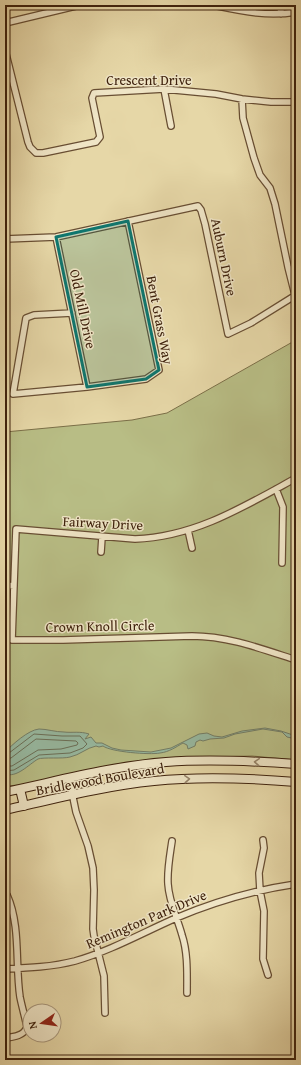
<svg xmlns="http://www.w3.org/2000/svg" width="301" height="1065" font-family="'Gentium Book Plus',serif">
<rect width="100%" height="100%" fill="#e6d7a7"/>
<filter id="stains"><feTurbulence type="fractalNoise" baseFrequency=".005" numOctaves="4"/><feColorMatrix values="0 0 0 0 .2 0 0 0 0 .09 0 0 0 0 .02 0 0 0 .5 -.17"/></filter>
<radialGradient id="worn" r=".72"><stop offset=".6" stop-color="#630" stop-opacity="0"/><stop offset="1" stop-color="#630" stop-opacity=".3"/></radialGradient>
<path fill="#b8bd85" stroke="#7b6f48" d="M296,340V760L252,756L173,758L20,785L5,786V432L132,420L167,413Z"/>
<path fill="#97baa2" stroke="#737d66" d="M265,728L281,731L296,736V739L287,737L282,732L263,729L235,734L224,738L210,739L203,741L200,740L196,742L195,746L188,749L187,745L183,743C176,747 169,752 160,753C150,755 111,752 103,746L99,747L96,746C86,748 80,755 70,757C63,759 43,757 38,759C28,765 17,778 5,774V752C12,745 28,730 39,729C47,729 55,732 64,732C72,733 80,731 89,734L85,739L91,737L96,743H102L112,748L121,750L151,752L171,748L199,734L207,733L214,736L222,737L242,731Z"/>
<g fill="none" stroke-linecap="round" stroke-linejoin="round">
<path stroke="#6a6e57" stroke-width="1" d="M5,754L9,753L34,734L62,736H80L87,744L83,748L70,753L39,755L14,770L5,771
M5,759L11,758L36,739L76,741L78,743L77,745L61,749L38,750L12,766H5"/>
<defs>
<path id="minor" d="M212,5C241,11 267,17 296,12
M280,5L281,14
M5,23L80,5
M5,50L28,142L30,147L36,153H43L96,142L100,137L92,98L94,93L164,89L216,94L242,99L271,102H296
M164,89L171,126
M242,99L243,118L254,158L260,175L270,188L275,204L288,267L295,295
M56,237L87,387
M5,239L56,237L198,206L201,210L205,224L228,334L251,323L296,295
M72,313L34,315L26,318L13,394L87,387L146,379L159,370L128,221
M296,478C245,506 195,537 135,539L16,529L12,640H63L192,636C228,636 262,649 296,660
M276,489L283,507L282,563
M188,530L192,548
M101,552L102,537
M5,585L14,586
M69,778L76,812L88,846L93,868L94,890L93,929L94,936L104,976L105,1013
M263,840L264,848L259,873L260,891L264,911L263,959L268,975
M172,841C170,855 167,870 168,884C169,902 177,917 182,935C188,953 187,974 187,993
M5,895H7C21,926 15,964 20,997C22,1007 25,1017 27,1027C24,1036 13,1037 5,1038
M5,969C28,968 52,967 75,961C110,951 142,933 176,918C214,902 255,890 296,884"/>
<path id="secondary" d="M20,789L24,806
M5,792C58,781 112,766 166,762C209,759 253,761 296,764
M5,810C54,799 104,786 154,781C201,776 248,778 296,782"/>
</defs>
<use href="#minor" stroke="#684e33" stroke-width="8"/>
<use href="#secondary" stroke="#3e210c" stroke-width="10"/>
<use href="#minor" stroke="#efe5c6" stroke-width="5.5"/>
<use href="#secondary" stroke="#efe5c6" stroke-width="8"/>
</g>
<defs><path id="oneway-chevron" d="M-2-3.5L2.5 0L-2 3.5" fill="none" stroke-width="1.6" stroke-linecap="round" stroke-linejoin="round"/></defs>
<g stroke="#968369">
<use href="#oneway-chevron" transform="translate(257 762) rotate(-176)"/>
<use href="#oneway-chevron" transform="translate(187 779) rotate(-4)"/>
</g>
<path fill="#0f766e" fill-opacity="0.2" stroke="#0f766e" stroke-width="3" stroke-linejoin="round" d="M128,221L159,370L146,379L87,387L56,237Z"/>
<g text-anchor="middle" stroke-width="3" stroke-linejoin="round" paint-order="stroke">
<g font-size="14" fill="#3e210c" stroke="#efe5c6">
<text x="149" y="85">Crescent Drive</text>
<text transform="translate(224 257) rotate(78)" y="5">Auburn Drive</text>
<text transform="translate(83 309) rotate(78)" y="5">Old Mill Drive</text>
<text transform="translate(160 320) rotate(79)" y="5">Bent Grass Way</text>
<text transform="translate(103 523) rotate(3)" y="5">Fairway Drive</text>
<text transform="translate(100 626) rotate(-1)" y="5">Crown Knoll Circle</text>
<text transform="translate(100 779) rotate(-10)" y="5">Bridlewood Boulevard</text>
<text transform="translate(146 919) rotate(-23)" y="5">Remington Park Drive</text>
</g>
</g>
<rect width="301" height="1065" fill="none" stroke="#e6d7a7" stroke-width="20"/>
<rect x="6" y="6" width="289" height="1053" fill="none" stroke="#3e210c" stroke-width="2"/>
<rect x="10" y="10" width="281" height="1045" fill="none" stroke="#3e210c"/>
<g transform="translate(42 1023) rotate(257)"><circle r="19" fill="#efe5c6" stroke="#a8977c"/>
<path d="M0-3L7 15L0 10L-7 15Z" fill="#8f2418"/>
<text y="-6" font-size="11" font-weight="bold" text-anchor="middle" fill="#3e210c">N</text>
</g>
<rect width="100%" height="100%" filter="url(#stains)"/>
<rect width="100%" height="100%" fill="url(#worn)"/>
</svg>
